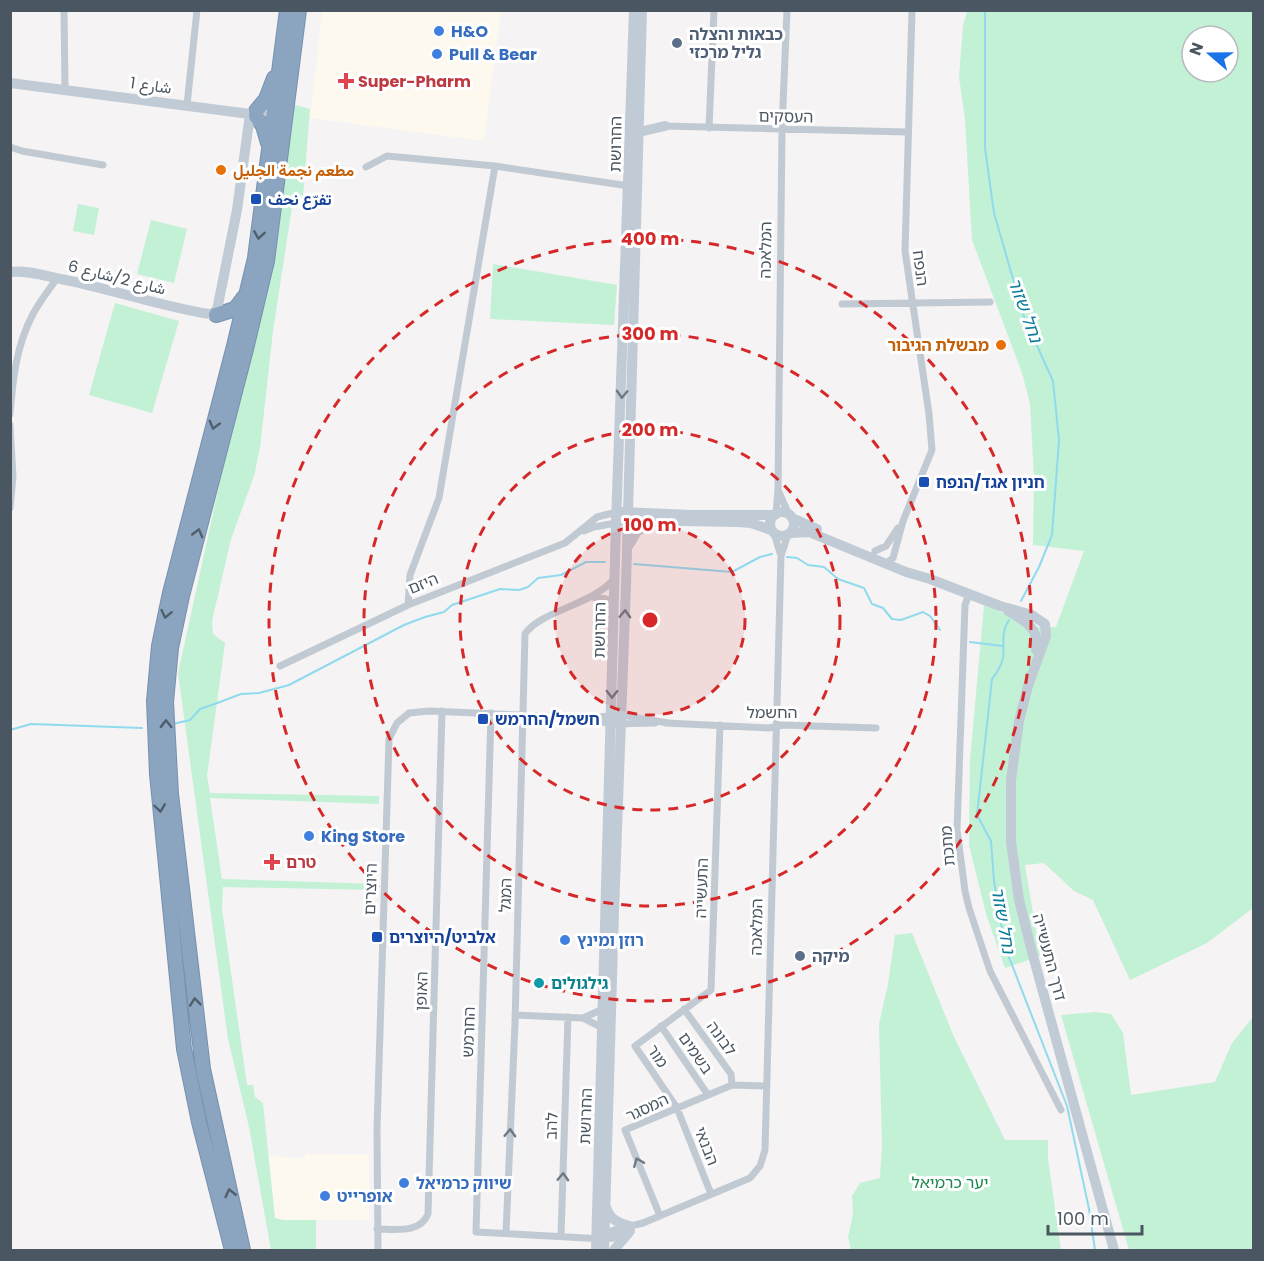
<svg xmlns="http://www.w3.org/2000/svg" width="1264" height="1261" font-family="Poppins,Vazirmatn,'Noto Sans Hebrew',sans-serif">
<rect width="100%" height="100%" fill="#f5f3f3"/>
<path fill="#fdf9ef" d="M322,11H501L484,141L310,118Z
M305,1154L369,1155V1220H283L275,1218L268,1156L305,1158Z"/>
<path fill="#c3f1d5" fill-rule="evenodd" d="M967,11H1253V908L1207,943L1130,980L1093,900L1074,891L1044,863L1025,865L1040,956L1005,968L986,914L969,845L970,760L984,605L1037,627H1056L1084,551L1033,545L1034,477L1030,404L1022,373L972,240L965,119L959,77L963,26ZM1192,36H1228V72H1192Z
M291,104L310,109L303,196L294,194L273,331L260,448L254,476L231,539L212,621L213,634L225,643L207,776L210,793L379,796V804L210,798L222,879L377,884V890L223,887L222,909L247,1085H253L255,1097L263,1103L275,1218L283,1220H316V1250H271L249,1127L228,1039L178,673L242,381Z
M78,204L99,208L94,235L73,231Z
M151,220L187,229L174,283L137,274Z
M493,264L617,285L614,325L490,319Z
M115,303L179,321L152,413L89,395Z
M912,933L954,1037L1005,1140H1048V1159L1061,1250H851L848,1237L853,1214L852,1196L860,1183L880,1178L882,1145L879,1024L888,984L895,935Z
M1095,1012L1111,1014L1123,1033L1131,1095L1215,1082L1232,1043L1253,1017V1250H1129L1061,1015Z"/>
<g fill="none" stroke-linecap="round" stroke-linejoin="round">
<path stroke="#90daee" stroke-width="2" d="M985,10V148L994,213L1024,317L1053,381L1059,440L1052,535L1039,567L1021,601
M787,557L797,558L808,565L824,567L838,579L864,588L872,604L883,608L892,619L901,620L923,612L930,616L940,630
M634,564L732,572L760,557L772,554
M1009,620C1000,633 1005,643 1003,658C1001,666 997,673 992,679L977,815L991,841L994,881L1005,947L1067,1106L1089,1209L1095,1250
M970,642L1003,646
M173,724L190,720L200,709L220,702L241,694L259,693L289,685L404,625L425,617L444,612L452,605L500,589L519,590L528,587L538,578L561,575L586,562H605
M10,730L31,724L142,728"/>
<defs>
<path id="highway" d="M256,111L266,99L274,78
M256,116L263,126L268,143
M216,315L235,309L244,297
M232,1250L199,1122L184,1049L157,774L154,701L159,646L170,593L234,346L255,258L287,10
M243,1250L203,1069L171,794L166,702L171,648L182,596L246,349L267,261L299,10"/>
</defs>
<use href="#highway" stroke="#7690ad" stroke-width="16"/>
<path stroke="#c1cad2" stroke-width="7" d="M64,10L65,89
M187,105L197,10
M665,126L907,132
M709,128L714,10
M10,147L22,151L103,165
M366,167L387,156L495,166
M842,304L990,302
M10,414C13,379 16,346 33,314C40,301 49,290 57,278
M10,425L13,477L10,508
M779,492L789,515
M776,514L778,489L782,129L787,10
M584,531L594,527L616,523
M774,533L780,553
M875,551L886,546L898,528
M887,563L893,558L903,521L932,450L929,414L905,251L912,10
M969,594L965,605L957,830L965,891L969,908L990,971L1061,1110
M592,597L606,599L614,604
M408,605L410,575L439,498L443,474L495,166L629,186
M280,666L408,605L565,543L597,517L617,512
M491,713L476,1232L604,1239L613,1238L626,1233
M591,719L611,724L655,723
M666,723L769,728L783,725L876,728
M684,1009L731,1074L732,1085
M515,1015L583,1018L603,1028
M583,1018L603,1009
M661,1026L708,1095
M711,1194L677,1108L635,1046L711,990L720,725
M660,1216L625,1130L732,1085L766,1086
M377,1229C395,1229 420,1234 428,1214L442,711
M506,1233L515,1023L525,634C540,611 592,605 614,579
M603,1233L643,1223L750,1178L760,1166L765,1150L781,556L788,534
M561,1236L568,1017
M378,1250L377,1129L389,739L397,723L409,713L429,711L586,718L622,715L668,723"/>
<path stroke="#c1cbd6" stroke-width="10" d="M10,83L250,114C260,109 270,111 280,115
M633,128L639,132L665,126
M10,272C28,270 45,276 61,279C113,289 164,308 216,315L237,210L250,114
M622,512L692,515H775
M770 524a12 12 0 1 1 24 0a12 12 0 1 1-24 0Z
M792,518L817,529
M623,521L628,520L737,522L751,523L771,530
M790,533L809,532L906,572L930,579L1000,606L1032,615L1045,624L1046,636L1028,686L1019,721L1011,780V842L1019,900L1032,952L1114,1250
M629,545L637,531L654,523
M1008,611C1025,621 1040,628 1036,650
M606,1207C610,1219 617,1223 630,1226
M596,1250L616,523L634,10
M604,1250L614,911L626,585L642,10
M614,1250L630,1231"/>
<use href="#highway" stroke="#8ba5c1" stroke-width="14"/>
</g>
<defs><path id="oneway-chevron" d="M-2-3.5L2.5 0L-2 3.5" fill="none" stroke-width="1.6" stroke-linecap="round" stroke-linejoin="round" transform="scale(1.5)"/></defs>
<g stroke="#505e6b">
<use href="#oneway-chevron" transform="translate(259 235) rotate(99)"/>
<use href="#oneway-chevron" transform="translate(214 425) rotate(105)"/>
<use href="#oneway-chevron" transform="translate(198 533) rotate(-75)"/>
<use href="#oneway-chevron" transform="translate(166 614) rotate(102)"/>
<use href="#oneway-chevron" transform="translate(166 724) rotate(-91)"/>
<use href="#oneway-chevron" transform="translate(160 808) rotate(82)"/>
<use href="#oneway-chevron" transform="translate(195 1002) rotate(-96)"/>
<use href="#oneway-chevron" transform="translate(230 1193) rotate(-103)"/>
</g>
<g stroke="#6e7984">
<use href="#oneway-chevron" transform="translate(622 394) rotate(92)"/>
<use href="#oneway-chevron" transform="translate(625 614) rotate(-88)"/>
<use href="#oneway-chevron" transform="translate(612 694) rotate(91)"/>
</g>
<g stroke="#6e7983">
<use href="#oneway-chevron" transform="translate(510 1133) rotate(-88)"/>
<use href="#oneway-chevron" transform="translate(638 1162) rotate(-112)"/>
<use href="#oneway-chevron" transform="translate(563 1177) rotate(-88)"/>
</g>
<circle cx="650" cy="620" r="95" fill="#d62828" fill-opacity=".12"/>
<g fill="none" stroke="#d62828" stroke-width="3" stroke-dasharray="10 8">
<circle cx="650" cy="620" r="95"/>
<circle cx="650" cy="620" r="190"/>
<circle cx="650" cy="620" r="286"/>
<circle cx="650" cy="620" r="381"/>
</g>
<g fill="#3f7fe0" stroke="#fff" stroke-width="2">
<circle cx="439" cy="31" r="6"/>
<circle cx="437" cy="54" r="6"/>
<circle cx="309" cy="836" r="6"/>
<circle cx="565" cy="940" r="6"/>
<circle cx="404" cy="1183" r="6"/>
<circle cx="325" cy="1196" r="6"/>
</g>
<g fill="#5c6f8a" stroke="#fff" stroke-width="2">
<circle cx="677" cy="43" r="6"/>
<circle cx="800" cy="956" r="6"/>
</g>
<g fill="#e0444e" stroke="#fff" stroke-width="2">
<path d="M343 72h6v6h6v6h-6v6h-6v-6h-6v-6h6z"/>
<path d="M269 853h6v6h6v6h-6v6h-6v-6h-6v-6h6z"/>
</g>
<g fill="#e8710a" stroke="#fff" stroke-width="2">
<circle cx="221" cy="170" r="6"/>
<circle cx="1001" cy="345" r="6"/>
</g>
<g fill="#1a4fb4" stroke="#fff" stroke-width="2">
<rect x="250" y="193" width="12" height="12" rx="3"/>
<rect x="918" y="476" width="12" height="12" rx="3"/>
<rect x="477" y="713" width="12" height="12" rx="3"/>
<rect x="371" y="931" width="12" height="12" rx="3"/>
</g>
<circle fill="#0f9aa8" stroke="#fff" stroke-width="2" cx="539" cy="983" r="6"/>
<g text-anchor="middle" stroke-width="6" stroke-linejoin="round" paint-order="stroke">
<g font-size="16" font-weight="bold" fill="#366cbe" stroke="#fff" text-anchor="start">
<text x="451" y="37">H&amp;O</text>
<text x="449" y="60">Pull &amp; Bear</text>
<text x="321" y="842">King Store</text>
<text x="577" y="946">רוזן ומינץ</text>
<text x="416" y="1189">שיווק כרמיאל</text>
<text x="337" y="1202">אופרייט</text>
</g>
<g font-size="16" font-weight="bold" fill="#4e5e75" stroke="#fff" text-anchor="start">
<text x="689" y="40">כבאות והצלה<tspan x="689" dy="18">גליל מרכזי</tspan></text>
<text x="812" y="962">מיקה</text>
</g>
<g font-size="16" font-weight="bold" fill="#be3a42" stroke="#fff" text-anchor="start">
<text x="358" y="87">Super-Pharm</text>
<text x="286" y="868">טרם</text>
</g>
<g font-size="16" fill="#4a5661" stroke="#fff">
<text transform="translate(151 85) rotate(8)" y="6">شارع 1</text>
<text transform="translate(786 116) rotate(1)" y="6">העסקים</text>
<text transform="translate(615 144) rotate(-89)" y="6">החרושת</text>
<text transform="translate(765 250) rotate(-89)" y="6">המלאכה</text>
<text transform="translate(921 268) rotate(83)" y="6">הנפח</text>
<text transform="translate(117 277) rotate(14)" y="6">شارع 2/شارع 6</text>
<text transform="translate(423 583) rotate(-22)" y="6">היזם</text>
<text transform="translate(599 630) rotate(-89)" y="6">החרושת</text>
<text x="772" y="718">החשמל</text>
<text transform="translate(947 846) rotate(-95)" y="6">מתכת</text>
<text transform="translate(701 888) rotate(-88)" y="6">התעשייה</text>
<text transform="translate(370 889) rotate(-88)" y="6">היוצרים</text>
<text transform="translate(505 895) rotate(-88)" y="6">המגל</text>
<text transform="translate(756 927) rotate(-89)" y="6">המלאכה</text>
<text transform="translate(1050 957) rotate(75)" y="6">דרך התעשייה</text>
<text transform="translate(421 991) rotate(-88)" y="6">האופן</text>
<text transform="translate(468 1032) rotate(-88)" y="6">החרמש</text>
<text transform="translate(722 1038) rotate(54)" y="6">לבונה</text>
<text transform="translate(696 1053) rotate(55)" y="6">בשמים</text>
<text transform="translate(658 1056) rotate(56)" y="6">מור</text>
<text transform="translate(647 1107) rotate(-25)" y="6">המסגר</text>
<text transform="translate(585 1116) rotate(-88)" y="6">החרושת</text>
<text transform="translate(551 1126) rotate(-88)" y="6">להב</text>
<text transform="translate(707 1146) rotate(69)" y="6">הבנאי</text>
</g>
<g font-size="16" font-weight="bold" fill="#c56008" stroke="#fff" text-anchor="start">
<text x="233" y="176">مطعم نجمة الجليل</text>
<text x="989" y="351" text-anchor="end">מבשלת הגיבור</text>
</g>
<g font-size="16" font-weight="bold" fill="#164399" stroke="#fff" text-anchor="start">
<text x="268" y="205">تفرّع نحف</text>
<text x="936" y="488">חניון אגד/הנפח</text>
<text x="495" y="725">חשמל/החרמש</text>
<text x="389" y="943">אלביט/היוצרים</text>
</g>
<g font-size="16" font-weight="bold" fill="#0d838f" stroke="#fff" text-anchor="start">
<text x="551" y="989">גילגולים</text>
</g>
<g font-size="16" fill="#17864f" stroke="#fff">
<text x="950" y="1188">יער כרמיאל</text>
</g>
<g font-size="18" font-style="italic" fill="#0c7c9b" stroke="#fff">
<text transform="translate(1025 310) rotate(70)" y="6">נחל שזור</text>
<text transform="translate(1003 920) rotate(80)" y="6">נחל שזור</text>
</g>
</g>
<circle cx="650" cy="620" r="9" fill="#d62828" stroke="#fff" stroke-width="3"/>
<g font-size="18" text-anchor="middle" font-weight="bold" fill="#d62828" stroke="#fff" stroke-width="6" stroke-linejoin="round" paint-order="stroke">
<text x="650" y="245">400 m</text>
<text x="650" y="340">300 m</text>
<text x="650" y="436">200 m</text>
<text x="650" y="531">100 m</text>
</g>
<rect width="1264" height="1261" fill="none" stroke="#4a5661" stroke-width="24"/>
<g transform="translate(1210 54) rotate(290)"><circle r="28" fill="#ffffff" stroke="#b7bbc0" stroke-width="1.5"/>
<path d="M0-4.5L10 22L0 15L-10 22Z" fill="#1a73e8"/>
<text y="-9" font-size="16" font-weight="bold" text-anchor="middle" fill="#4a5661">N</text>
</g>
<path d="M1048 1225v9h94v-9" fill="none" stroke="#4a5661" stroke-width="3"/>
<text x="1057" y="1225" font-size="18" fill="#4a5661" stroke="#ffffff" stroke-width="4.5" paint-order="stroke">100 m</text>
</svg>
